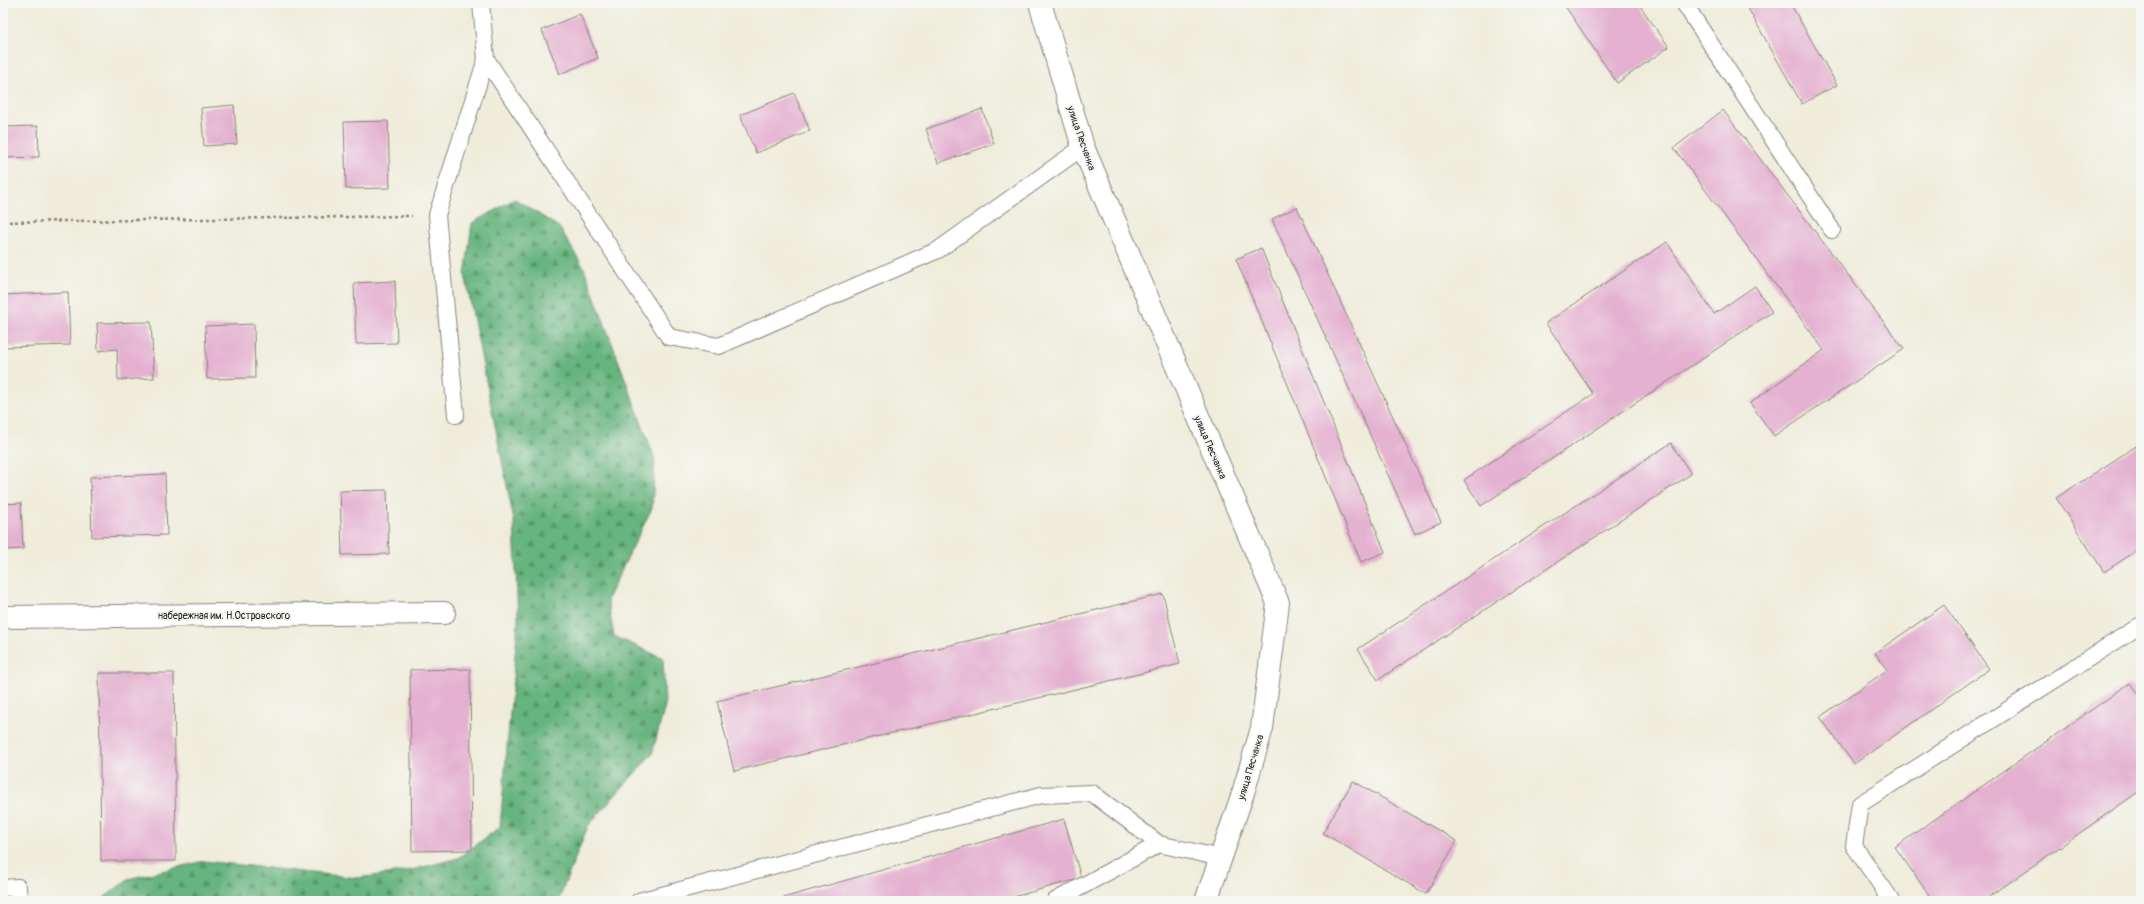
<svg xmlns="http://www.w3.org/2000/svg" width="2144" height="904" font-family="Pangolin,sans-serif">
<defs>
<pattern id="forest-firs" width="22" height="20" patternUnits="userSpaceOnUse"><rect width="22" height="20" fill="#66b47e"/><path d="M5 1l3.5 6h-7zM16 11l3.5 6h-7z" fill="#539266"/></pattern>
</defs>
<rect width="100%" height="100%" fill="#f6f6f2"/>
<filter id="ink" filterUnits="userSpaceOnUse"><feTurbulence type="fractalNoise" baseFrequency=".025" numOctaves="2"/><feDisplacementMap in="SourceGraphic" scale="8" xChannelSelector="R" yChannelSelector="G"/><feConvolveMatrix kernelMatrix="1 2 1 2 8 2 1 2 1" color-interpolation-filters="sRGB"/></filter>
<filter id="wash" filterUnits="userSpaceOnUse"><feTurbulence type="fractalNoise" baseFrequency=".012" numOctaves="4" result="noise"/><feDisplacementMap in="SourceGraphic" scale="16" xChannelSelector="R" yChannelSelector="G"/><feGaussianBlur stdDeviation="0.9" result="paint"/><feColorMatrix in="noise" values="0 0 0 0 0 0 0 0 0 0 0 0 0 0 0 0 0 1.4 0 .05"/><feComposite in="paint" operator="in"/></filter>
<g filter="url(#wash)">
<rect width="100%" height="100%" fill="#efecda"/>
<path fill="url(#forest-firs)" stroke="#41684d" d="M515,199L559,227L584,268L655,459L652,508L607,599L614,636L663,658L665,706L652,754L588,826L558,901H100L128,879L204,861L358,878L408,871L458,858L500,827L518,621L514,521L465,275L472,223Z"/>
<g id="blocks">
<path fill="#e4b1d0" d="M1563,3H1638L1669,47L1617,83Z
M1745,3H1790L1837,85L1802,104Z
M580,14L598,58L560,74L542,30Z
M794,93L810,131L756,153L740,115Z
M234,105L237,144L204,146L201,108Z
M982,109L994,144L938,163L926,129Z
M1723,110L1904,349L1774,436L1750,403L1824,350L1674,148Z
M388,121L390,188L346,189L344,122Z
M38,126L39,157L3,158V127Z
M1297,207L1441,522L1415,534L1272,219Z
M1667,242L1714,314L1755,286L1772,312L1481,506L1464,480L1593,394L1546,323Z
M1261,248L1385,552L1361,562L1236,259Z
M395,281L397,343L356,344L354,283Z
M68,292L70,345L3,347V295Z
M151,322L154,378L118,380L117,349L98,351L97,323Z
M254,324L255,378L207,379L205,326Z
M1671,443L1691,474L1378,680L1358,649Z
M2141,443V548L2104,572L2056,498Z
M165,474L167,535L92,537L90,477Z
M387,490L389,554L342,555L340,491Z
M21,503L23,549L3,550V504Z
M1163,594L1180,664L734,771L717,701Z
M1944,605L1989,669L1854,764L1820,717L1887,670L1875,653Z
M470,669L472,850L412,851L410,670Z
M99,673H174L176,861H101Z
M2130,683L2141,699V790L1983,901H1933L1895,847Z
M1353,781L1457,841L1426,894L1323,833Z
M1064,819L1081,878L999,901H772Z"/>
</g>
</g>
<g filter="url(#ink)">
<use href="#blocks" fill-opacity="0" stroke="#86847b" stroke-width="1"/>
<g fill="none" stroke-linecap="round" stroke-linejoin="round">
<defs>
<path id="lane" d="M1684,3L1832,230
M486,59L669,337L719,346L938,250L1083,147
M456,415L437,215L486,59L481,3
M3,888L18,887L19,901
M639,901L1041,795L1092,793L1159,844L1221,858
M1055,901L1159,844
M1892,901L1854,846L1860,804L2141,625"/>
<path id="street" d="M1040,3L1083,147L1278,603L1262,728L1243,793L1206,901
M3,617L444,613"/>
</defs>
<use href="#lane" stroke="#86847b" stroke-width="18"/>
<use href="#street" stroke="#86847b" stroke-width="24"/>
<path stroke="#86847b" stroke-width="2.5" stroke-dasharray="3 3" stroke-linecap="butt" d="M3,222L412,216"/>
<use href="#lane" stroke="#fff" stroke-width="16"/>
<use href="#street" stroke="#fff" stroke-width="22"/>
</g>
</g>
<g text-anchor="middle" stroke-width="4" stroke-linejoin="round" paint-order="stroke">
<g font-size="10" fill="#1c1c1c" stroke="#f6f6f2">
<text transform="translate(1082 138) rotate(71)" y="4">улица Песчанка</text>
<text transform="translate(1211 447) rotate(67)" y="4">улица Песчанка</text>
<text x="224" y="619">набережная им. Н.Островского</text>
<text transform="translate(1250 767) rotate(-73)" y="4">улица Песчанка</text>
</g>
</g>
<rect width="2144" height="904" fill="none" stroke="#f6f6f2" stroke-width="16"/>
</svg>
